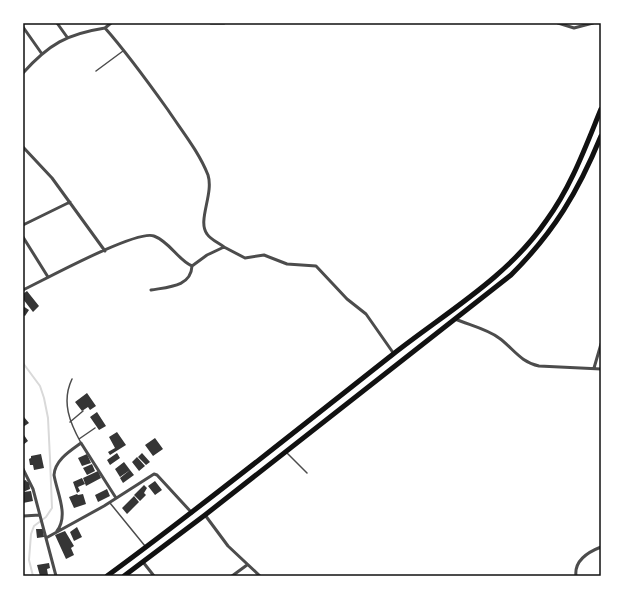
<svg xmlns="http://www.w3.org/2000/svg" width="624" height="599" font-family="Poppins,sans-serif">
<rect width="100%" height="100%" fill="#fff"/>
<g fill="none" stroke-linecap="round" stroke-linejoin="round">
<path stroke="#d9d9d9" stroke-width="2" d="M23,363L40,386L44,398L48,418L50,459L52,508L46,517L34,526L31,534L29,560L33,576"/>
</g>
<path fill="#353535" d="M27,291L39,306L33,312L23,299V294Z
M23,306L29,310L25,316L23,315Z
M87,393L96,406L90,410L88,407L82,411L75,402Z
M97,412L106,426L99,430L90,417Z
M24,417L29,423L23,427V418Z
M117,432L126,445L110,455L108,452L115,448L109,437Z
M24,435L28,441L23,445V436Z
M155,438L163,449L153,456L145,445Z
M117,453L120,458L110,465L107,460Z
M142,453L150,462L146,465L138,457Z
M41,454L44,468L34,470L33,465H30L29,459L31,458V456Z
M87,454L91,463L82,466L78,458Z
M137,457L145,466L139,471L132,462Z
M124,462L130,470L120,477L115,469Z
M92,464L95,471L87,475L83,468Z
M130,470L134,475L123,483L120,478Z
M98,471L101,478L86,486L83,478Z
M82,478L85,484L78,487L80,491L77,493L73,482Z
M26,480L27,482L29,481L30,489L23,492V481Z
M155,481L162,490L155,495L148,486Z
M144,485L147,488L144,493L146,495L140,501L134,495Z
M107,489L110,496L98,502L95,495Z
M31,491L33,501L23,503V492Z
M77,494L78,495L83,494L86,504L74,508L69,497Z
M134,496L139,502L127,514L122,508Z
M77,527L82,537L74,541L70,532Z
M36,529H43L44,537L37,538Z
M65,531L74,546L71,548L74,555L66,559L55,535Z
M49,563L50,568L47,569L48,575L40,576L37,565Z"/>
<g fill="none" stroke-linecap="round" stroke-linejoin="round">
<path stroke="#4c4c4c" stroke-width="1.5" d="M96,71L123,51
M72,379C61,402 70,423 81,443
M70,422L83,411
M79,439L95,428
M287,453L307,473
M110,503L145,546"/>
<path stroke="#4c4c4c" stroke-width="3" d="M57,23L67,37
M211,23H224
M558,23L574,28L593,23
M23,27L42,54
M105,28L111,23
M23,73C49,44 67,34 105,28C128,54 148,82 168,110C182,131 199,152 208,175C214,194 197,221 207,234C211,240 219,243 224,247
M23,147L52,178L105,251
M23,225L70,202
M23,237L48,277
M23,290C44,280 137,229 154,236C170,242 178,260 192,266L207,255L224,247L245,258L264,255L287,264L316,266L347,299L366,314L394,354
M151,290C168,287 191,287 192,266
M455,319C469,325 487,329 499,338C513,348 520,362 539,366L601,369
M594,368L601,344
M23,469L33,489L56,576
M205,515L228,546L260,576
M23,516L40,515
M57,531C69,515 57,493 54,475C55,460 70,451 81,443L116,498
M46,538L104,506L154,474L157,475L192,513
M143,562L154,576
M232,576L247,565
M576,576C574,560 588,552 601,547"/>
<path stroke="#111" stroke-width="5" d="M107,576C204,505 298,429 392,355C445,313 507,278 546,221C571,187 585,148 601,109
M124,576L205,515L511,275C554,232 578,192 601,136"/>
</g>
<rect width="624" height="599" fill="none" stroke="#ffffff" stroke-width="48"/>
<rect x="24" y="24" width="576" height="551" fill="none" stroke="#111" stroke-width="1.5"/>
</svg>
